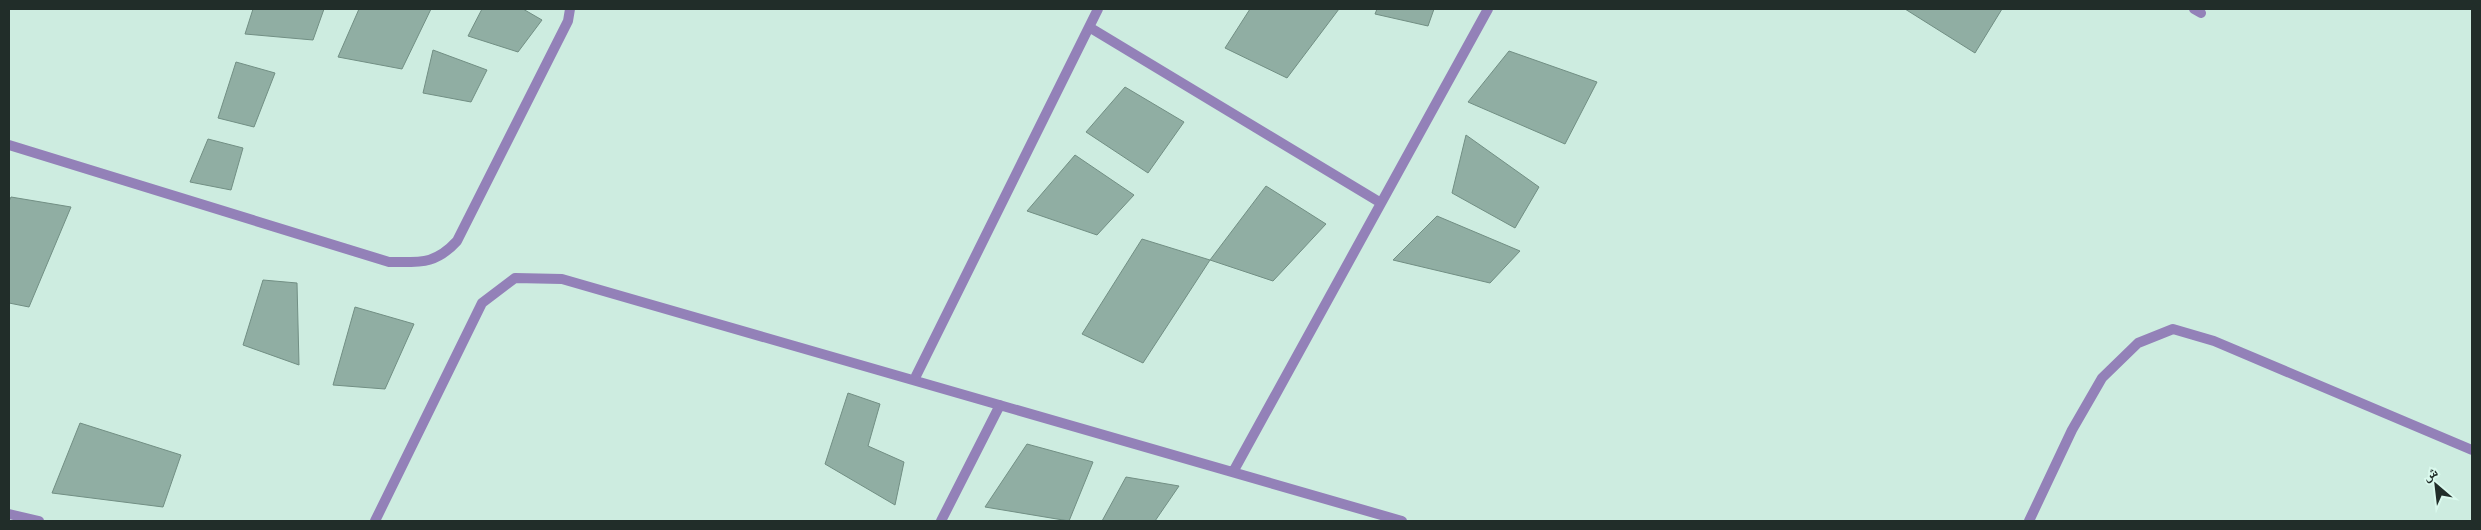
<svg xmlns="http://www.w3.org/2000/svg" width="2481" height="530" font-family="'DM Sans','Noto Naskh Arabic',sans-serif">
<rect width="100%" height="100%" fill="#cdece0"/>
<path fill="#90aea3" stroke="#728f84" d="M253,9H324L313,40L245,34Z
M359,9H431L402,69L338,57Z
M482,9H523L542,20L518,52L468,36Z
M1250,9H1339L1287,78L1225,48Z
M1377,9H1434L1428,26L1375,14Z
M1905,9H2002L1975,53Z
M433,50L487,70L471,102L423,93Z
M1509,51L1597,82L1565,144L1468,102Z
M236,62L275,73L254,127L218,118Z
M1125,87L1184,122L1148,173L1086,132Z
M1466,135L1539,187L1515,228L1452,193Z
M208,139L243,148L231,190L190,182Z
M1075,155L1134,195L1097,235L1027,211Z
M1266,186L1326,224L1273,281L1210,260Z
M11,197L71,207L29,307L9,303V201Z
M1437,216L1520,251L1490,283L1393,260Z
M1142,239L1210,260L1143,363L1082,334Z
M263,280L297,283L299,365L243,345Z
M355,307L414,324L385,389L333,385Z
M848,393L880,404L868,446L904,462L895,505L825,464Z
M80,423L181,455L163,507L52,493Z
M1027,444L1093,462L1069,521L985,507Z
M1126,477L1179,486L1155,521H1102Z"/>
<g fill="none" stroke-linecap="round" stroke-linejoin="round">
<path stroke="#9381b8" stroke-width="10" d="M2194,9L2201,13
M1089,27L1381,203
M9,145L389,262C420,262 435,265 457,241L568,21L570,9
M914,380L1098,9
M1233,472L1488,9
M9,514L39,521
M375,521L482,303L515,278L562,279L1402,521
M941,521L1000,405
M2029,521L2072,430L2102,378L2138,343L2173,329L2214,341L2472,450"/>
</g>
<rect width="2481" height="530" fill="none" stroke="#212d29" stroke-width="20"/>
<g transform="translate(2436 485) rotate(332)" stroke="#daf9ed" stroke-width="4" paint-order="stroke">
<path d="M0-4L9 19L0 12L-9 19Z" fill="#212d29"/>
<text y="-8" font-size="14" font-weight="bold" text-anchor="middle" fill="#212d29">ش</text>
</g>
</svg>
